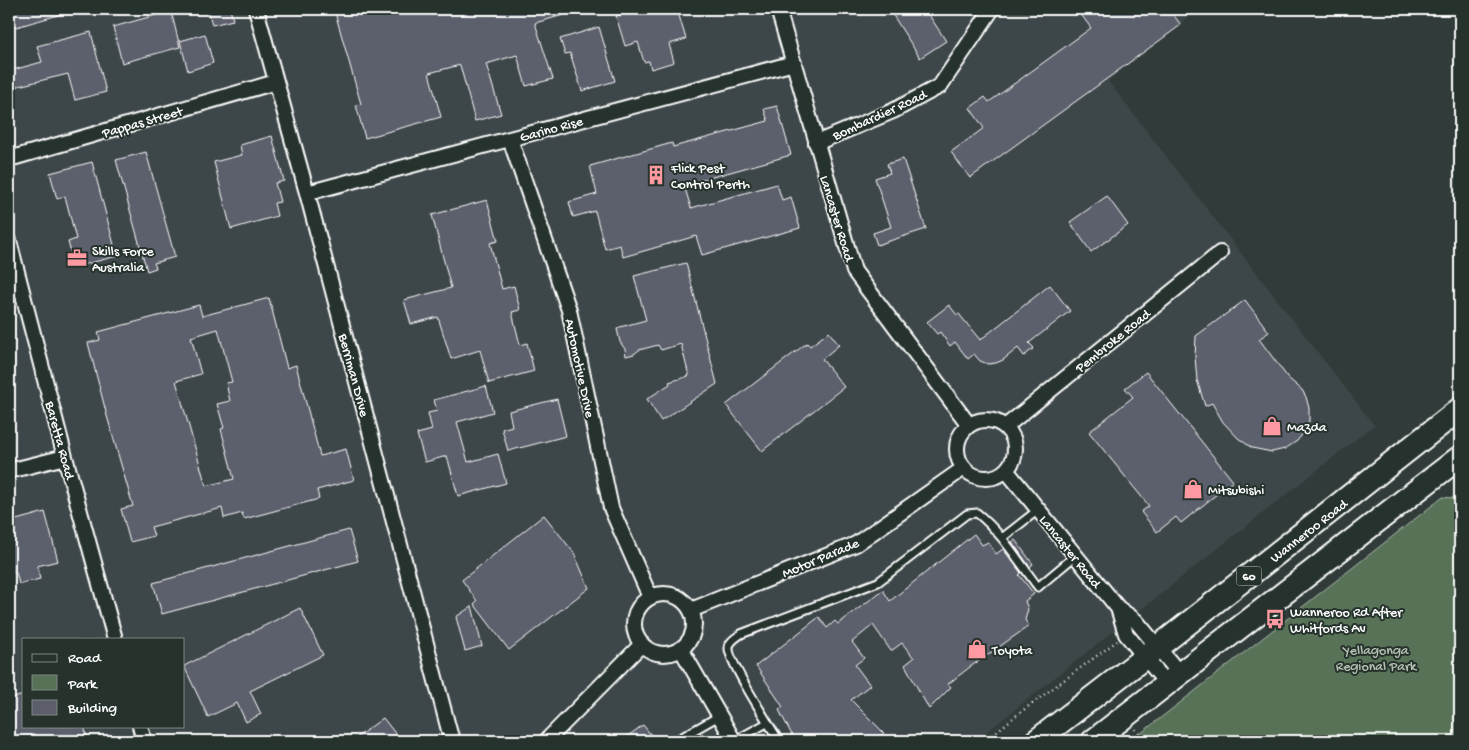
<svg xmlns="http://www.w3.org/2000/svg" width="1469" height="750" font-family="'Gochi Hand',sans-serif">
<rect width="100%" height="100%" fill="#313c3a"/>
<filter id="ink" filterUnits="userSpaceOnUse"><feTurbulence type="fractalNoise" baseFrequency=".02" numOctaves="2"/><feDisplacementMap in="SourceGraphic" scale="10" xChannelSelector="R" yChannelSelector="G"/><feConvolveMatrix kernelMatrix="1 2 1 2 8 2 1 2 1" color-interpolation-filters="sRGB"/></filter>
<g filter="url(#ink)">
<path fill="#3e4649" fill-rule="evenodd" d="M9,9H1198L1108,81L1374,425L975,741H9ZM24,639H184V726H24Z"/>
<path fill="#587258" stroke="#acb8ac" d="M1443,497L1460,499V741H1131Z"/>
<path fill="#5c5e6c" stroke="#fff" fill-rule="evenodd" d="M9,9H69V12L9,29Z
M208,9H230L233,20L212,25Z
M334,9H573L574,12L535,23L553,79L526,86L517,55L486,64L501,114L475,121L460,65L429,73L441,117L365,138L356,105L361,104Z
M642,9H677L686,39L669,44L674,62L651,69L649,61L644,62L638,42L625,46L616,16Z
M889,9H925L946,41L920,58Z
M1077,9H1169L1181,25L970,178L951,152L984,128L970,108L985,97L989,102L1091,28Z
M171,11L180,47L122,63L113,27Z
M599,27L615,81L582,91L570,53L565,54L560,39Z
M91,32L106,92L75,100L68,74L10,88L9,82V71L42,62L37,46Z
M205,34L213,63L188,71L180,41Z
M777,106L791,155L684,185L691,208L777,184L782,200L791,197L800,228L702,255L696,236L623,257L620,245L605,249L595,211L573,217L569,202L597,194L590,166L672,143L673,147L768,121L764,109Z
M272,136L284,181L275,183L280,202L274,203L277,216L231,229L214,162L242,155L240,145Z
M146,152L175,257L154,263L156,268L147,271L116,160Z
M903,159L926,229L877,245L873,233L891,227L875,178L890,173L887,164Z
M92,162L117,256L75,267L68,242L76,239L65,196L57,199L50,173Z
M1107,196L1128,225L1091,252L1070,222Z
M487,200L498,241L490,243L502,289L514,286L520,310L512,312L520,345L527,343L534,371L489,383L480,350L451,359L438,317L411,324L404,300L451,288L432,215Z
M686,263L717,384L661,421L647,399L670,384L669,382L689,376L681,344L661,350L658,345L639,350L634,354L626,356L625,349L620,342L617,329L620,327L646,320L634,276Z
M1050,285L1070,311L1029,343L1034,348L1024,356L1018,348L1003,360L996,363L988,364L980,361L974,354L968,359L955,342L950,346L940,332L937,334L927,322L949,305L957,315L959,314L980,340Z
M269,298L287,368L296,365L320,456L346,449L354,480L317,490L319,499L244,519L242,513L224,518L222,508L151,527L154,536L130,542L121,509L133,506L107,416L88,343L100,340L98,332L199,305L202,316ZM218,329L232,382L226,383L230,401L217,404L224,428L221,429L234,479L206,486L176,381L201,374L191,337Z
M1245,300L1269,332L1259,339L1288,378L1302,390L1306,397L1309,408V421L1305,431L1297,441L1285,449L1272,452L1252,448L1238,438L1223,422L1212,403L1205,406L1197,380L1195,357L1196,336Z
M829,332L839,345L822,359L844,387L762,451L726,405L807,343L810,346Z
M1146,372L1233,481L1181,523L1176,517L1157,532L1141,512L1149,506L1089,432L1133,397L1125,388Z
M486,386L493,412L457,422L468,462L498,454L506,483L458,496L447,456L425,462L417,434L432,430L428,413L437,411L434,400Z
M557,399L566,436L508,451L502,429L512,426L509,411Z
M45,512L58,561L37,566L40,579L19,584L16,572L9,574V522Z
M544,515L574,553L589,588L509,650L474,604L477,601L462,580Z
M349,530L358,561L162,614L153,583Z
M974,534L982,545L988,542L996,554L1003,549L1021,573L1019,575L1034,594L1025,601L1028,609L1025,620L1029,626L970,667L948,684L951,687L929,709L905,665L914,658L902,643L891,651L873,625L852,642L864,658L855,665L870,685L851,700L884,733L875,741H785L792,735L779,710L783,707L756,666L819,617L827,628L835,621L838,624L883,590L890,601Z
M1015,540L1033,564L1030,567L1012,542Z
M472,606L482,646L465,651L456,617Z
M300,608L323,655L250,691L261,714L246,722L237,703L208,717L184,666Z
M24,695V726H84L88,741H9V699Z
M383,718L401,741H352Z
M643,725L656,741H621Z"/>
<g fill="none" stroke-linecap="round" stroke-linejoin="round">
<defs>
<path id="service" d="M1002,538L1038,510
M675,741L719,716
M734,741L767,723
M779,741C770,726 728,661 729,648C729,641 736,638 741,634L878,582L967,514L977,513C1002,533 1019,562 1038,587L1075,556"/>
<path id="minor" d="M256,9L307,193L450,734L454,741
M778,9L854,271L969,425
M510,139L569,310L611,508L650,597
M816,143L893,111L940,86L992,9
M9,159L276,82
M307,193L794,63
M9,241L65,457L115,639
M957 449a29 29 0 1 1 58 0a29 29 0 1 1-58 0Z
M1005,427L1220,253
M1006,470L1118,608L1136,621L1180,674
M9,471L65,457
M634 624a30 30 0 1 1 60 0a30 30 0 1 1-60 0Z
M1118,608L1126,634L1167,684
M691,610L856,544L964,468
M681,649L734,741
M140,726L144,741
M546,741L642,644"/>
<path id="trunk" d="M1036,741L1158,647L1460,409
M1093,741L1460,457"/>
</defs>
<use href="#service" stroke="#fff" stroke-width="11"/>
<use href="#minor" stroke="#fff" stroke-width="18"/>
<use href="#trunk" stroke="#fff" stroke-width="26"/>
<path stroke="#fff" stroke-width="2.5" stroke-dasharray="1 4" stroke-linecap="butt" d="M1135,729L1145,741
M985,741L1018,714L1117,641"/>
<use href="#service" stroke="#26332d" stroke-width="7"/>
<use href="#minor" stroke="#26332d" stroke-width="14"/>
<use href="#trunk" stroke="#26332d" stroke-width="22"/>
</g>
</g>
<defs>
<symbol id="building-bare" viewBox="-9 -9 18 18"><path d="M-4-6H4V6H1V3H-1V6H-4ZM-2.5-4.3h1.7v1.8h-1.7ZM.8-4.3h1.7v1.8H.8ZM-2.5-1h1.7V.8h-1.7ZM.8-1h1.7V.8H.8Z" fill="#ff9aa2" stroke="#26332d" stroke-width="2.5" paint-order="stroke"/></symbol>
<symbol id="office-bare" viewBox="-9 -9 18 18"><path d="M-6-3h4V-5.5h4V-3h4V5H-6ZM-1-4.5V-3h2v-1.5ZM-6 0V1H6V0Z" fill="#ff9aa2" stroke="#26332d" stroke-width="2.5" paint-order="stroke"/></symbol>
<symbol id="shop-bare" viewBox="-9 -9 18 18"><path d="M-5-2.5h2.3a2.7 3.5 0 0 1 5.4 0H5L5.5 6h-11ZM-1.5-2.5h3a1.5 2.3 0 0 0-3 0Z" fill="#ff9aa2" stroke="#26332d" stroke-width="2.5" paint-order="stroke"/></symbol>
<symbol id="bus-bare" viewBox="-9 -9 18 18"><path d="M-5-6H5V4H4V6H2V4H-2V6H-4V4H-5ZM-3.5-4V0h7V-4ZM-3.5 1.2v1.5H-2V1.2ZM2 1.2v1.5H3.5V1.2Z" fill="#ff9aa2" stroke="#26332d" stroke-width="2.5" paint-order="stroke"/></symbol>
</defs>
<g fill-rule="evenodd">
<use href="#building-bare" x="642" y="161" width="28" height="28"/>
<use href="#office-bare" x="63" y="244" width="28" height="28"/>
<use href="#shop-bare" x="1258" y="412" width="28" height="28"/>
<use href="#shop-bare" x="1179" y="475" width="28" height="28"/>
<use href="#bus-bare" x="1261" y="605" width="28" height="28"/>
<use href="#shop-bare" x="963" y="635" width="28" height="28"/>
</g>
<g text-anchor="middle" stroke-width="4" stroke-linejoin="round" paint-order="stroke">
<rect fill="#26332d" stroke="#bec2c0" stroke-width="1" x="1236.5" y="566.5" width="25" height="19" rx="4"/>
<g font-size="12" font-weight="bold" fill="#fff">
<text x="1249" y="580">60</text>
</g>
<g font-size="14" fill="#fff" stroke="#26332d">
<text transform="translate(879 114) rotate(-25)" y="5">Bombardier Road</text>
<text transform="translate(142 121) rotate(-16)" y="5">Pappas Street</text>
<text transform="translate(551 128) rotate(-15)" y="5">Garino Rise</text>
<text transform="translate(838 218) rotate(73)" y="5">Lancaster Road</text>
<text transform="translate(1112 340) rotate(-39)" y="5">Pembroke Road</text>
<text transform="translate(581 368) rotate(78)" y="5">Automotive Drive</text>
<text transform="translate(355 375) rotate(75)" y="5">Berriman Drive</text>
<text transform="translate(61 440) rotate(75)" y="5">Baretta Road</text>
<text transform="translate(1308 530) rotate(-38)" y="5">Wanneroo Road</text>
<text transform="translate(1071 551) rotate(51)" y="5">Lancaster Road</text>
<text transform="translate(820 557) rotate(-23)" y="5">Motor Parade</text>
</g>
<g font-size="14" fill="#fff" stroke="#26332d" text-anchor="start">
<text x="671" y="172">Flick Pest<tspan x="671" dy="16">Control Perth</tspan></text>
<text x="92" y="255">Skills Force<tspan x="92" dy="16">Australia</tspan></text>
<text x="1287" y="431">Mazda</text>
<text x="1208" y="494">Mitsubishi</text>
<text x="1290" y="616">Wanneroo Rd After<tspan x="1290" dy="16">Whitfords Av</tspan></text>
<text x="992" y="654">Toyota</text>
</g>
<g font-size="14" fill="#b4c0b4" stroke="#26332d">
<text x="1376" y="654">Yellagonga<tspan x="1376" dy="16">Regional Park</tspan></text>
</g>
</g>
<rect width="1469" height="750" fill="none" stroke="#26332d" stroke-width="30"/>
<rect x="15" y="15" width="1439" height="720" fill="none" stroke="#fff" stroke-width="2" filter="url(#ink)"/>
<rect x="22" y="638" width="162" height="90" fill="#26332d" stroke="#7d8581"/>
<rect x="32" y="654" width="25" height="8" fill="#26332d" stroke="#7d8581"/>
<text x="68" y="662" font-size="15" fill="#ffffff">Road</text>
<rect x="32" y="675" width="25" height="15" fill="#587258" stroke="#7d8581"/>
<text x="68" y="688" font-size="15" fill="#ffffff">Park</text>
<rect x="32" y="700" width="25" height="15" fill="#5c5e6c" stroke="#7d8581"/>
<text x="68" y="712" font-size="15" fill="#ffffff">Building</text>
</svg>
